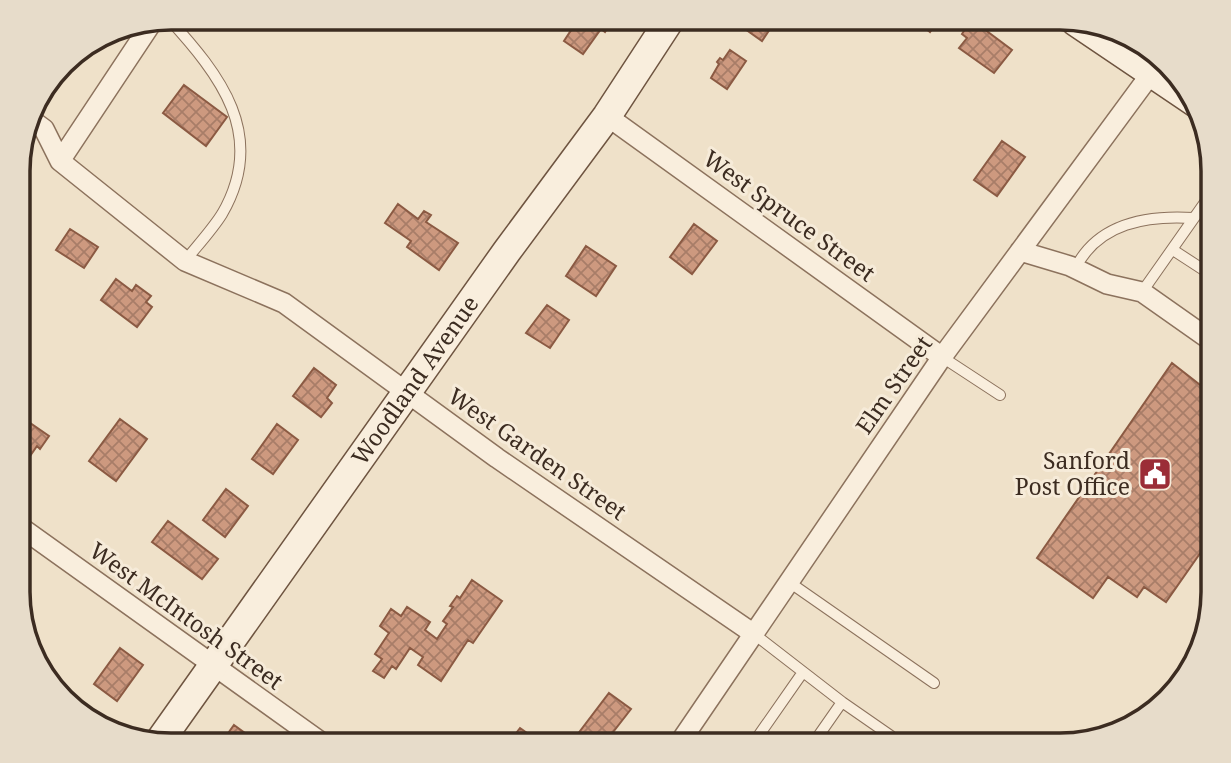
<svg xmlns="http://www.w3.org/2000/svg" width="1231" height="763" font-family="'Noto Serif',serif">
<defs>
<pattern id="building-cross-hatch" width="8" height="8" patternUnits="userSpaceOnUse" patternTransform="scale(1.75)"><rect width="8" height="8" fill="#cd997f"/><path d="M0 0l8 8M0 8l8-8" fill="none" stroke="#a87d68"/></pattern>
</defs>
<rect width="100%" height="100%" fill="#efe1c9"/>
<path fill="url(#building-cross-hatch)" stroke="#8b5a43" stroke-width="2" d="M579,18H614L605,32L601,29L583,54L564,41Z
M752,18H786L780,27L774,23L762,41L745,29Z
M918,18H940L930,32L919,23L921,20Z
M969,23L974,27L976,23L1012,50L994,73L959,48L967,38L962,34Z
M82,48L70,65L65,61L69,56Z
M730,50L746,61L727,89L711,78L719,64L717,62L720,58L723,60Z
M184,85L227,117L206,146L163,113Z
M1002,141L1025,157L997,196L974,180Z
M398,204L418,219L424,211L431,215L426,222L458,243L439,270L407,247L411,241L385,223Z
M694,224L717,241L692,274L670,257Z
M70,229L98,247L84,268L56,250Z
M586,246L616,266L596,296L566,276Z
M116,279L132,291L136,285L151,296L146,302L152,307L137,327L101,300Z
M547,305L569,320L550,348L526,333Z
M1172,363L1213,395V545L1208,542L1166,602L1144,587L1137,597L1108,577L1093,598L1037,558Z
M314,368L336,385L327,398L332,403L321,417L293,396Z
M23,418L49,436L40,449L37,446L19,472V425Z
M120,419L147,439L116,481L89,461Z
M277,424L298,440L273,474L252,459Z
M226,489L248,506L225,537L203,520Z
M168,521L218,559L202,579L152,542Z
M472,580L502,601L473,643L468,640L441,681L418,665L423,657L410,648L396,669L392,666L384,678L373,671L382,659L375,654L389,633L380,626L391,609L401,616L407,607L430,622L425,630L437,639L447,624L443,621L453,607L450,606L457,596L460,598Z
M120,648L143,665L117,701L94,684Z
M609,693L631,709L603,745H583L574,739Z
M80,709L100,723L99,724L86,720L78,712Z
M234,725L256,741L254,745H218L220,743L217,742L223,734L226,736Z
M520,728L544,745H507Z"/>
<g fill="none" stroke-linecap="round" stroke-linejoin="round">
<defs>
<path id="lane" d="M168,18C220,75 268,135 222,214C212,230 197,246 185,261
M1173,250L1213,276
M1075,269C1098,222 1148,215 1194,218
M1142,292L1213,191
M942,357L1000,395
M789,582L934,683
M754,634L842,702L812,745
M842,702L891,736L884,745
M752,745L803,672"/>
<path id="street" d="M607,116L942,357
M29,118L44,129L60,161L185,261L284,303L497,458L754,634
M60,161L153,21
M1020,251L1070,266L1107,284L1142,292L1213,342
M19,526L325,745
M678,745L942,357L1161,60"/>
<g id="secondary">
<path d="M1076,22L1196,103"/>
<path id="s1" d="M159,742L507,251L607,116L671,18"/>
</g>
</defs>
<use href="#lane" stroke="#8c725d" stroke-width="12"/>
<use href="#street" stroke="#8c725d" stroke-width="22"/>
<use href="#secondary" stroke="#6e5440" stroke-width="31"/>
<use href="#lane" stroke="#f9eedd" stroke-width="10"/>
<use href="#street" stroke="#f9eedd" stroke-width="19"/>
<use href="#secondary" stroke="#f9eedd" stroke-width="28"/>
</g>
<defs>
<symbol id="civic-square" viewBox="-11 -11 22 22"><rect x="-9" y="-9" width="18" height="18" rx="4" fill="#9b2d37" stroke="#f6ebd9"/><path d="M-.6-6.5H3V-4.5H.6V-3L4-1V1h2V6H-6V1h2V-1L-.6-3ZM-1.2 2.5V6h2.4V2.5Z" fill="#fff"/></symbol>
</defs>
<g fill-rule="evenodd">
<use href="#civic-square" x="1136" y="455" width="38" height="38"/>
</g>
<g text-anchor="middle" stroke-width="6" stroke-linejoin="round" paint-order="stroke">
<g font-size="23" fill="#3c2c21" stroke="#f6ebd9">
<text transform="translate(789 216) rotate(36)" y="8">West Spruce Street</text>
<text dy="8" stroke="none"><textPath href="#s1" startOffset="443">Woodland Avenue</textPath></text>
<text transform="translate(894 385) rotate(-55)" y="8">Elm Street</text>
<text transform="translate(537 454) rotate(35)" y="8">West Garden Street</text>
<text transform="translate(186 616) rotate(36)" y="8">West McIntosh Street</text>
</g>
<g font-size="23" fill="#3c2c21" stroke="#f6ebd9" text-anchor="end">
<text x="1130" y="469">Sanford<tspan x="1130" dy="26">Post Office</tspan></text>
</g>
</g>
<path d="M0 0H1231V763H0ZM171 30H1060A141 141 0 0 1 1201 171V592A141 141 0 0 1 1060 733H171A141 141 0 0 1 30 592V171A141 141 0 0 1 171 30Z" fill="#e7dcca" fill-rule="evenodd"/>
<path fill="none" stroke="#3c2c21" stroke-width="3.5" d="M171 30H1060A141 141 0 0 1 1201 171V592A141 141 0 0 1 1060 733H171A141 141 0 0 1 30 592V171A141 141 0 0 1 171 30Z"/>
</svg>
